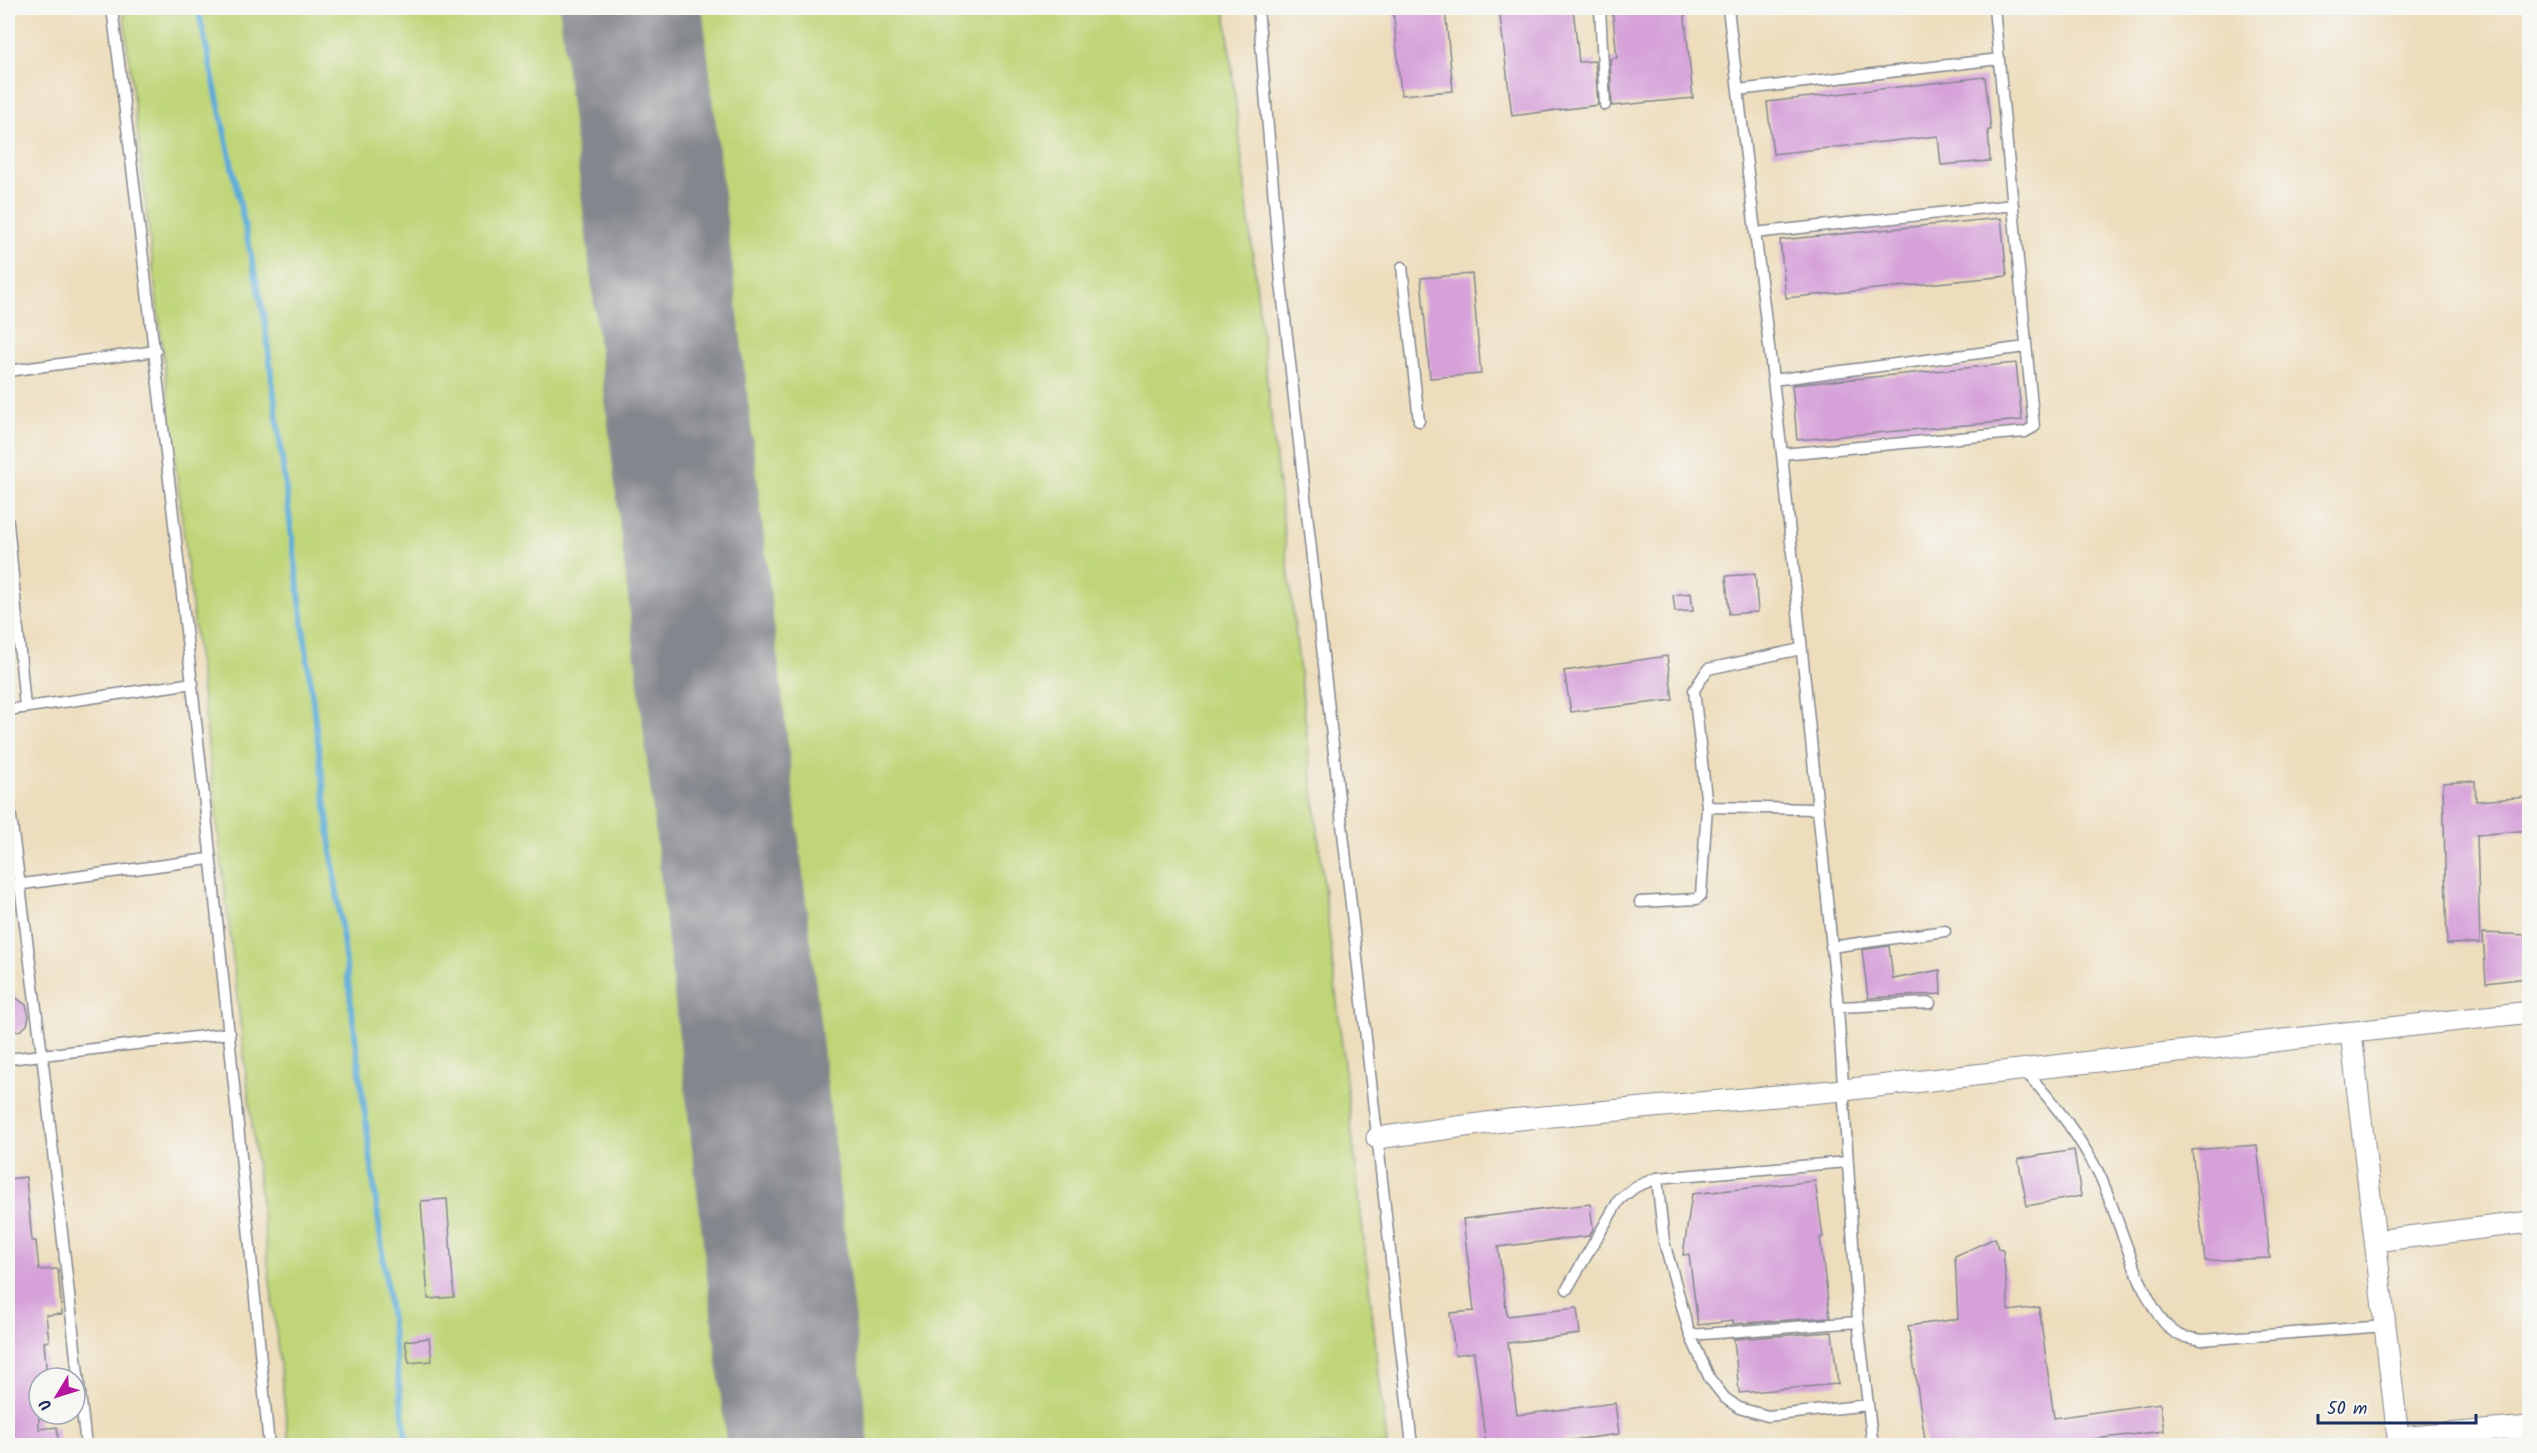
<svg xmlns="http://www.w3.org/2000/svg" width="2537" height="1453" font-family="Kalam,sans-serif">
<rect width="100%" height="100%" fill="#f6f6f2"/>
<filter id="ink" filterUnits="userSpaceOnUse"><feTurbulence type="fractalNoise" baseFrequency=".0167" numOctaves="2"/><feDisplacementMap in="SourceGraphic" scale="12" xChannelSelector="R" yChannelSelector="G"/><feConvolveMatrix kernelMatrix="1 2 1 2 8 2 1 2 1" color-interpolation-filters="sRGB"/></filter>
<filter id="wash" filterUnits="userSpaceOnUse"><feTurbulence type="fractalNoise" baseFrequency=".008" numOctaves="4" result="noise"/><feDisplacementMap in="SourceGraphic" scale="24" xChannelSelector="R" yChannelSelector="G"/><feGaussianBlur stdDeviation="1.35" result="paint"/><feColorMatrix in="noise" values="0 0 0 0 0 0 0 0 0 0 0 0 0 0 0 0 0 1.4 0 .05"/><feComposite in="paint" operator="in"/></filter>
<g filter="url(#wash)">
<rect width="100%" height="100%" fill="#edddbc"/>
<path fill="#bfd578" stroke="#6d826b" stroke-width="1.5" d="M123,8H1225L1387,1445H289Z"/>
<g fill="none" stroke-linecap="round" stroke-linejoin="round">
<path stroke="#5babd6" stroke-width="6" d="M198,8L264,316L407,1446"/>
<path stroke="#84868d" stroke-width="142" d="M631,8L798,1446"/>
</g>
<g id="blocks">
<path fill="#d6a1d9" d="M1393,8H1445L1453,91L1401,95Z
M1499,8H1573L1579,62L1595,61L1598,105L1512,116Z
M1612,8H1684L1693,98L1612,106L1610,59L1617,58Z
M1985,77L1991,130H1988L1990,161L1941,165L1938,136L1773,154L1767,102Z
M2001,218L2007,276L1786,298L1780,240Z
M1472,274L1481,374L1430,378L1421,278Z
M2016,363L2022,420L1797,440L1792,385Z
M1755,574L1758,612L1729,614L1726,576Z
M1691,593L1693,611L1675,612L1673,595Z
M1667,656L1673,700L1571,712L1564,671Z
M2475,781L2476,801L2529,797V830L2477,835L2480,943L2447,944L2443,783Z
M2483,933L2529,935V965L2525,966L2527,978L2486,983Z
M1889,946L1893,979L1940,970L1941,994L1868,998L1862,950Z
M8,992L26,1005L29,1016L27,1025L21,1030L8,1033Z
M2257,1145L2270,1258L2205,1261L2192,1150Z
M2074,1150L2081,1196L2027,1206L2018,1159Z
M26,1177L32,1241H36L39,1270L58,1269L62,1314L46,1315L49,1341L44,1342L47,1378H39V1429L57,1427L59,1446H8V1179Z
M1815,1181L1823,1237L1820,1238L1830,1317L1733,1324V1321L1698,1325L1689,1254L1683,1255L1692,1194Z
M447,1199L454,1297L428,1299L421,1201Z
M1590,1204L1593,1229L1589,1236L1498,1247L1507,1316L1577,1308L1580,1334L1508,1343L1517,1415L1615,1403L1619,1434L1525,1446H1486L1474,1352L1455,1355L1450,1313L1474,1311L1463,1219Z
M1995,1238L1998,1249L2003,1250L2009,1311L2039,1307L2054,1418L2160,1403L2164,1431L2033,1446H1926L1908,1326L1958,1319L1955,1256Z
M1832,1332L1838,1384L1739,1393L1734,1339Z
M429,1338L432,1361L409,1363L405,1341Z"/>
</g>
</g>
<g filter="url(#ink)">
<use href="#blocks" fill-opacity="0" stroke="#84868d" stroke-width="1.5"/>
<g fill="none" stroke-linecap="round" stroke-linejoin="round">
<defs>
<path id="lane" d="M112,8C173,486 224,965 269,1446
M1258,8L1281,283L1412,1446
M1600,8L1605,105
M1728,8L1782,454L1838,1007L1858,1322L1873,1446
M1738,90L1999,59
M1755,233L2013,205
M1402,267L1419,421
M8,371L156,351
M1773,380L2026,347
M1782,454L2025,432L2034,427L1994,8
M8,522L25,707
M8,710L193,683
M8,795L42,1054L86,1446
M1707,807L1694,690L1708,669L1801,649
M8,886L209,859
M1640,902L1697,899L1701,895L1707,807L1817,809
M1831,947L1945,931
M1838,1007L1930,1003
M8,1059L230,1033
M2023,1069C2052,1100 2078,1134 2098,1172C2118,1210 2142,1317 2179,1335C2185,1338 2195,1338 2201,1340L2385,1326
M1657,1178L1664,1242L1690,1335L1710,1379L1725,1398L1739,1408L1768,1416L1868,1405
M1567,1289L1619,1200L1635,1187L1657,1178L1847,1162
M1690,1335L1858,1322"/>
<path id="street" d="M2351,1033L2399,1446
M1377,1138L1509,1120L1843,1090L2530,1012
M2375,1241L2530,1222
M2398,1438L2530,1427"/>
</defs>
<use href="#lane" stroke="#84868d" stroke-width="13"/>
<use href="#street" stroke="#84868d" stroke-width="23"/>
<use href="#lane" stroke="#fff" stroke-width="10"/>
<use href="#street" stroke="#fff" stroke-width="21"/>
</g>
</g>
<rect width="2537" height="1453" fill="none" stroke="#f6f6f2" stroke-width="30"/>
<g transform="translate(57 1396) rotate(232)"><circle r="28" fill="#f6f6f2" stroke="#9ea6b7" stroke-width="1.5"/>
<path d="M0-4.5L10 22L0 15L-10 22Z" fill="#b5179e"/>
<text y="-9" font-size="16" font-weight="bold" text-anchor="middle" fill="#1b2f5e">U</text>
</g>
<path d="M2318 1414v9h158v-9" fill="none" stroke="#1b2f5e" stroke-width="3"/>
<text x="2327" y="1414" font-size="18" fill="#1b2f5e" stroke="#f6f6f2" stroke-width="4.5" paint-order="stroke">50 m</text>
</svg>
